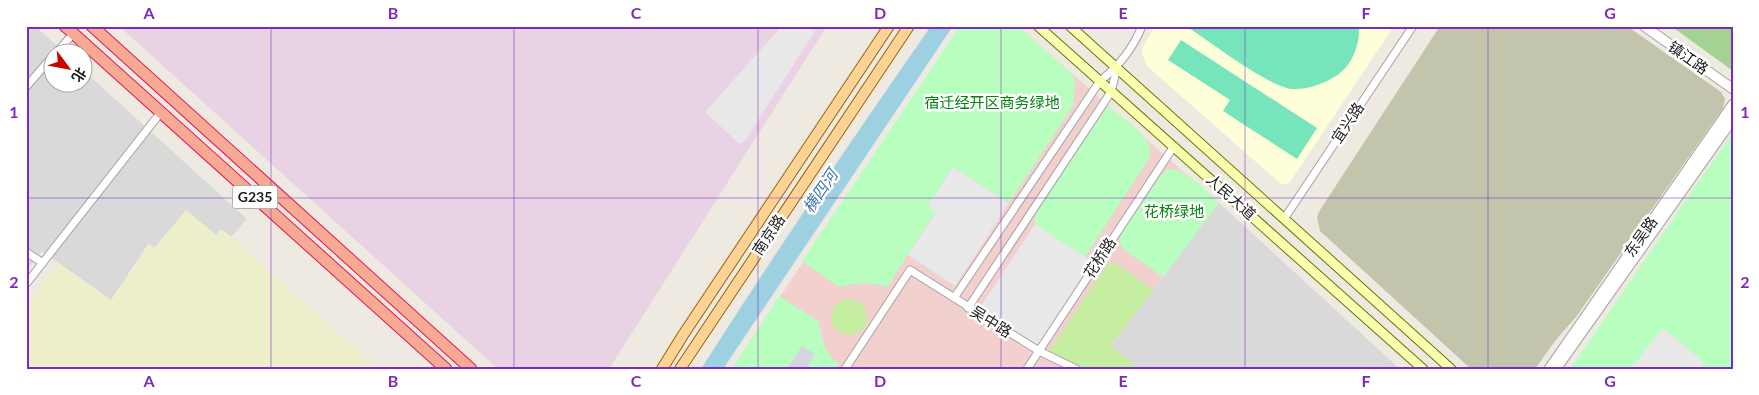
<svg xmlns="http://www.w3.org/2000/svg" width="1759" height="395" font-family="Lato,'Noto Sans SC',sans-serif">
<rect width="100%" height="100%" fill="#efeae1"/>
<path fill="#dad9d9" d="M26,26H35L64,52H52V82H82L83,70L247,219L231,237L222,230L216,235L186,211L154,248L148,244L111,300L42,251L26,271Z
M1219,203L1400,369H1141L1110,347Z"/>
<path fill="#f1d0ce" d="M960,26H1018L1219,203L1110,346L1141,369H732Z"/>
<path fill="#e8d2e4" d="M119,26H827L609,369H498Z"/>
<path fill="#feffd9" d="M1155,26H1394L1290,182L1285,184H1281L1147,66L1142,53L1143,47Z"/>
<path fill="#c3c4ac" d="M1440,26H1627L1721,92L1725,99L1723,108L1576,317L1555,341L1535,369H1471L1320,231L1317,217L1320,210Z"/>
<path fill="#ecefca" d="M186,210L216,235L221,229L231,237L373,365L370,369H26V306L58,263L111,300L149,244L155,248Z"/>
<path fill="#c6eea1" d="M1109,262L1122,267L1153,290L1110,346L1141,369H1083L1048,353Z
M831 317a18 18 0 1 1 36 0a18 18 0 1 1-36 0Z"/>
<path fill="#a3d292" d="M1671,26H1733V71Z"/>
<path fill="#b8febf" d="M960,26H1018L1072,74L1075,80L1073,106L1009,203L953,167L928,206L936,211L887,287C871,282 856,282 839,287L802,261Z
M1108,106C1120,116 1143,131 1149,145C1151,150 1150,155 1148,160L1085,257L1035,224V213Z
M1733,132V369H1570Z
M1168,169C1186,168 1206,191 1219,203L1163,277L1126,251C1120,246 1120,243 1120,236L1159,178Z
M779,296L818,321C822,337 824,354 839,364L836,369H732Z"/>
<path fill="#77e5bc" d="M1186,26H1359C1360,45 1352,66 1336,76C1323,84 1307,90 1292,89C1269,87 1209,41 1186,26Z
M1181,40L1317,128L1297,159L1223,111L1230,100L1168,60Z"/>
<path fill="#e8e8e8" d="M782,26H818L745,141L740,144L705,112Z
M953,167L1009,203L955,286L908,255L936,212L928,206Z
M1035,224L1095,263L1039,348L979,309Z
M1662,329L1665,330L1703,361V365L1700,369H1630Z"/>
<path fill="#d5d5e4" d="M802,346L815,354L806,369H791L788,367Z"/>
<path fill="#9dd0e0" d="M931,26H953L723,369H701C775,253 852,139 931,26Z"/>
<g fill="none" stroke-linecap="round" stroke-linejoin="round">
<defs>
<path id="minor" d="M57,52L73,34
M26,87L52,57
M1284,219L1413,26
M26,252L43,263
M26,284L161,112
M954,298L1100,81C1119,66 1133,49 1142,26
M968,308L1111,92L1117,68
M845,369L910,270L1039,351L1076,369
M1027,369L1174,146"/>
<path id="tertiary" d="M1644,26L1733,89
M1549,369L1733,104
M1556,369L1733,119"/>
<path id="secondary" d="M1038,26L1423,369
M1070,26L1451,369"/>
<path id="primary" d="M662,369L683,335L889,26
M680,369L909,26"/>
<path id="trunk" d="M65,26L446,369
M92,26L471,369"/>
</defs>
<use href="#minor" stroke="#a3a3a3" stroke-width="9"/>
<use href="#tertiary" stroke="#a3a3a3" stroke-width="11"/>
<use href="#secondary" stroke="#677600" stroke-width="11"/>
<use href="#primary" stroke="#946600" stroke-width="12"/>
<use href="#trunk" stroke="#e51559" stroke-width="13"/>
<use href="#minor" stroke="#fff" stroke-width="7"/>
<use href="#tertiary" stroke="#fff" stroke-width="9"/>
<use href="#secondary" stroke="#f9ffae" stroke-width="9"/>
<use href="#primary" stroke="#ffd395" stroke-width="10"/>
<use href="#trunk" stroke="#f6aa94" stroke-width="11"/>
</g>
<path fill="none" stroke="#7b2cbf" stroke-width="1" stroke-opacity="0.55" d="M271,26V369M514,26V369M758,26V369M1001,26V369M1245,26V369M1488,26V369M26,198H1733"/>
<g text-anchor="middle" stroke-width="5" stroke-linejoin="round" paint-order="stroke">
<rect fill="#fff" stroke="#606060" stroke-width="1" x="232.5" y="185.5" width="45" height="23" rx="4"/>
<g font-size="14" font-weight="bold" fill="#1c1c1c">
<text x="255" y="202">G235</text>
</g>
<g font-size="15" fill="#1c1c1c" stroke="#fff">
<text transform="translate(1688 58) rotate(35)" y="5">镇江路</text>
<text transform="translate(1348 123) rotate(-56)" y="5">宜兴路</text>
<text transform="translate(1231 197) rotate(42)" y="5">人民大道</text>
<text transform="translate(769 235) rotate(-56)" y="5">南京路</text>
<text transform="translate(1641 237) rotate(-55)" y="5">东吴路</text>
<text transform="translate(1100 258) rotate(-57)" y="5">花桥路</text>
<text transform="translate(991 322) rotate(32)" y="5">吴中路</text>
</g>
<g font-size="15" fill="#02820f" stroke="#fff">
<text x="992" y="108">宿迁经开区商务绿地</text>
<text x="1174" y="217">花桥绿地</text>
</g>
<g font-size="16" font-style="italic" fill="#4178b3" stroke="#fff">
<text transform="translate(820 191) rotate(-56)" y="6">横四河</text>
</g>
</g>
<rect width="1759" height="395" fill="none" stroke="#ffffff" stroke-width="55"/>
<g transform="translate(68 68) rotate(122)"><circle r="24" fill="#ffffff" stroke="#a4a4a4"/>
<path d="M0-4L9 19L0 12L-9 19Z" fill="#c80300"/>
<text y="-8" font-size="14" font-weight="bold" text-anchor="middle" fill="#1c1c1c">北</text>
</g>
<rect x="28" y="28" width="1704" height="340" fill="none" stroke="#7b2cbf" stroke-width="2"/>
<g font-size="16" text-anchor="middle" font-weight="bold" fill="#7b2cbf">
<text x="149" y="19">A</text>
<text x="393" y="19">B</text>
<text x="636" y="19">C</text>
<text x="880" y="19">D</text>
<text x="1123" y="19">E</text>
<text x="1366" y="19">F</text>
<text x="1610" y="19">G</text>
<text x="14" y="118">1</text>
<text x="1745" y="118">1</text>
<text x="14" y="288">2</text>
<text x="1745" y="288">2</text>
<text x="149" y="387">A</text>
<text x="393" y="387">B</text>
<text x="636" y="387">C</text>
<text x="880" y="387">D</text>
<text x="1123" y="387">E</text>
<text x="1366" y="387">F</text>
<text x="1610" y="387">G</text>
</g>
</svg>
